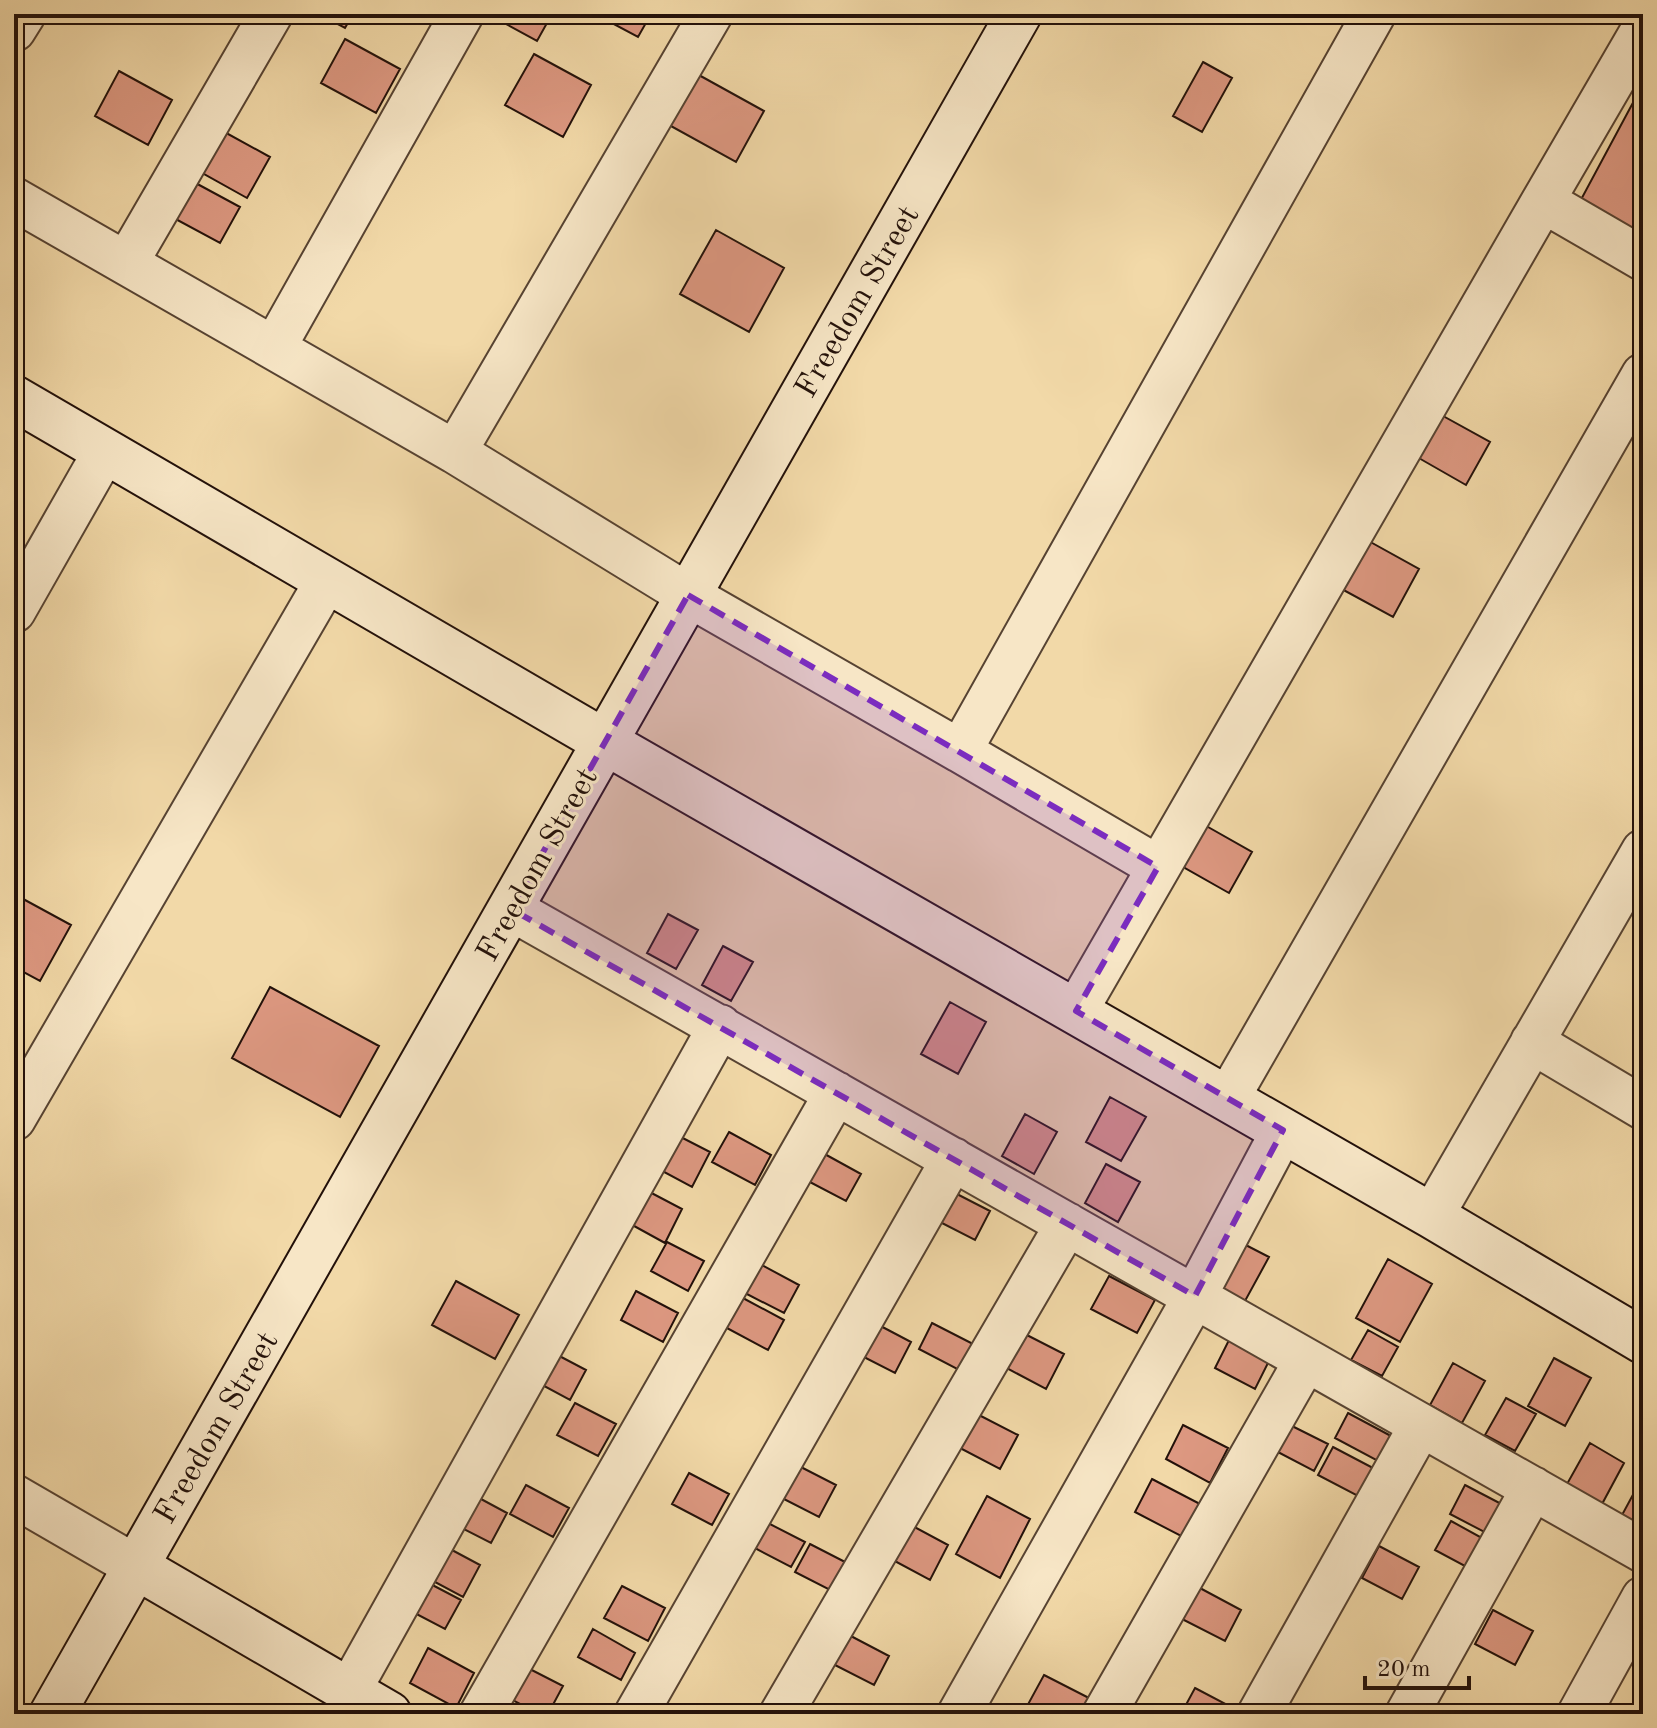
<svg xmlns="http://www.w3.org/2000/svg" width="1657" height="1728" font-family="'Old Standard TT',serif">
<rect width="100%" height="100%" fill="#f2d9a8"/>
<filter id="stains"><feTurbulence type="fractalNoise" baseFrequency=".0025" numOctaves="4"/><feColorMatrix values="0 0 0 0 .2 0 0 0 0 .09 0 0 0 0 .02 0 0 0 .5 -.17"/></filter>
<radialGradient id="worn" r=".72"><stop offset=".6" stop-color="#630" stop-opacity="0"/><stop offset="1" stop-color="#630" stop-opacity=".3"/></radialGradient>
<path fill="#dd9881" stroke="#23110a" stroke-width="2" d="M319,14H353L345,28Z
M488,14H552L537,41Z
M595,14H651L638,37Z
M345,39L400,69L376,113L321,83Z
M534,54L591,85L563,137L505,105Z
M1203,62L1232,78L1202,132L1173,116Z
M688,69L764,111L736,162L660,120Z
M119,71L172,100L148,145L95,116Z
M1643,84V242L1577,207Z
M219,129L270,157L247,198L197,170Z
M190,180L240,207L220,243L170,216Z
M716,230L784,268L749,332L680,294Z
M1434,411L1490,442L1466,485L1410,453Z
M1365,539L1419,569L1393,617L1338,587Z
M1201,823L1252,852L1229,893L1178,864Z
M14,894L71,925L40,981L14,967Z
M668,914L698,930L676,969L647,953Z
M723,946L753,962L731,1001L702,985Z
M270,987L379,1046L340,1117L232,1058Z
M950,1002L986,1022L958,1074L921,1054Z
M1110,1097L1146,1117L1121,1161L1086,1142Z
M1025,1114L1057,1132L1034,1174L1002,1156Z
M671,1132L710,1152L692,1187L653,1166Z
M729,1132L771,1155L755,1185L712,1162Z
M821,1152L861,1174L846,1201L806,1180Z
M1106,1164L1140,1182L1118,1222L1085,1203Z
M642,1188L682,1209L665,1243L625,1221Z
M953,1192L990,1211L975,1240L938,1221Z
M1236,1240L1269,1257L1245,1301L1212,1283Z
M667,1242L704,1261L688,1291L651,1271Z
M1388,1259L1432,1284L1400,1342L1356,1318Z
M758,1263L799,1285L784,1313L743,1292Z
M1109,1276L1155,1300L1137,1333L1091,1309Z
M456,1281L519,1315L495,1359L432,1325Z
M636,1291L678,1313L663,1342L621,1320Z
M741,1297L784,1320L768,1350L725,1327Z
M873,1322L911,1342L895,1373L856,1353Z
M932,1323L975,1345L961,1371L919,1349Z
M1368,1330L1398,1347L1382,1376L1351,1360Z
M1019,1331L1064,1354L1046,1389L1001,1365Z
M1230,1338L1270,1359L1255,1389L1215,1368Z
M548,1350L586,1370L570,1400L533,1380Z
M1554,1358L1591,1378L1565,1426L1528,1406Z
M1453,1363L1485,1381L1462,1423L1430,1405Z
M1506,1398L1536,1414L1515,1451L1485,1435Z
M575,1403L616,1424L598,1456L557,1435Z
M1348,1413L1391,1436L1378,1461L1335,1438Z
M977,1414L1018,1435L1000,1469L960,1448Z
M1288,1424L1328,1444L1314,1471L1274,1450Z
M1183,1425L1228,1448L1210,1483L1166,1459Z
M1590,1443L1624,1463L1602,1504L1567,1484Z
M1333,1447L1373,1468L1358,1496L1318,1475Z
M795,1464L836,1485L819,1517L778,1496Z
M689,1473L729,1494L712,1525L672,1504Z
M1642,1478L1643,1479V1527L1622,1515Z
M1152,1479L1200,1504L1183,1537L1135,1512Z
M526,1485L569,1508L553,1537L510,1514Z
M1465,1485L1509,1508L1494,1537L1450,1514Z
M468,1492L507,1513L491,1543L452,1523Z
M987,1496L1030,1519L1000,1578L956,1554Z
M764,1521L805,1542L791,1567L751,1546Z
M1451,1521L1491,1543L1476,1572L1435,1550Z
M909,1524L948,1545L930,1580L891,1559Z
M437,1542L480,1565L463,1597L420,1574Z
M810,1544L849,1564L834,1592L795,1572Z
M1379,1546L1419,1567L1402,1599L1362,1578Z
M421,1579L461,1600L445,1629L405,1608Z
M622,1586L665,1608L648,1641L604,1618Z
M1198,1587L1241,1610L1225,1641L1182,1619Z
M1493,1610L1533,1631L1515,1665L1475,1644Z
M593,1629L635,1653L621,1680L578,1657Z
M847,1634L889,1656L874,1685L831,1663Z
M428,1648L474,1673L456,1708L410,1683Z
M520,1664L563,1686L548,1714H539L503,1695Z
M1044,1675L1089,1698L1080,1714H1037L1026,1708Z
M1195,1688L1239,1711L1237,1714H1181Z"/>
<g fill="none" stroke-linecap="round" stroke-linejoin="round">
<defs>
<path id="street" d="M14,30L24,14
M14,199L455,452L688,595L960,751L1374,14
M1543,201L1643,29
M127,262L271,14
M274,348L462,14
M455,452L711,14
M14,611L105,451
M960,751L1158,867
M511,909L1643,1551
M1076,1011L1543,201L1643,259
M1532,1042L1643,1108
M1228,1098L1643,375
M14,1119L327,580
M1432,1216L1643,851
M14,1496L135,1566
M349,1691L720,1026
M481,1714L836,1093
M636,1714L953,1159
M781,1714L1067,1224
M959,1714L1195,1296L1283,1130
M1104,1714L1306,1360
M1259,1714L1421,1425
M1407,1714L1533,1488
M1579,1714L1643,1598"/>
<path id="secondary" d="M14,398L605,742L1432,1216L1643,1341
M135,1566L389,1714
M52,1714L1019,14"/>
</defs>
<use href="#street" stroke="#574332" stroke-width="46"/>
<use href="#secondary" stroke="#23110a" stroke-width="48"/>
<use href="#street" stroke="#f7e6c6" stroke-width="42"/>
<use href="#secondary" stroke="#f7e6c6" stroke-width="44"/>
</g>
<path fill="#7b2cbf" fill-opacity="0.2" stroke="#7b2cbf" stroke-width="6" stroke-dasharray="16 10" stroke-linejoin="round" d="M688,595L1158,867L1076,1011L1283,1130L1195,1296L511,909Z"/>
<g text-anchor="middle" stroke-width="6" stroke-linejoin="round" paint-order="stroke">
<g font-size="32" fill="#23110a" stroke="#f7e6c6">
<text transform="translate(856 301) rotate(-60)" y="11">Freedom Street</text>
<text transform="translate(536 864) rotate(-61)" y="11">Freedom Street</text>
<text transform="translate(215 1427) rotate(-60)" y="11">Freedom Street</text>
</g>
</g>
<rect width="1657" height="1728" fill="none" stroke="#f2d9a8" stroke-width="48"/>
<rect x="16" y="16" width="1625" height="1696" fill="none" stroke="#23110a" stroke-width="4"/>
<rect x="24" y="24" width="1609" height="1680" fill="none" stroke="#23110a" stroke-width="2"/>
<path d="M1365 1676v12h104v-12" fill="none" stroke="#23110a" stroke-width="4"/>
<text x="1377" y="1676" font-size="24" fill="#23110a" stroke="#f7e6c6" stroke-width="6" paint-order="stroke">20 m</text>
<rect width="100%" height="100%" filter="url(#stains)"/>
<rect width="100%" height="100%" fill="url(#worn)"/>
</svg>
